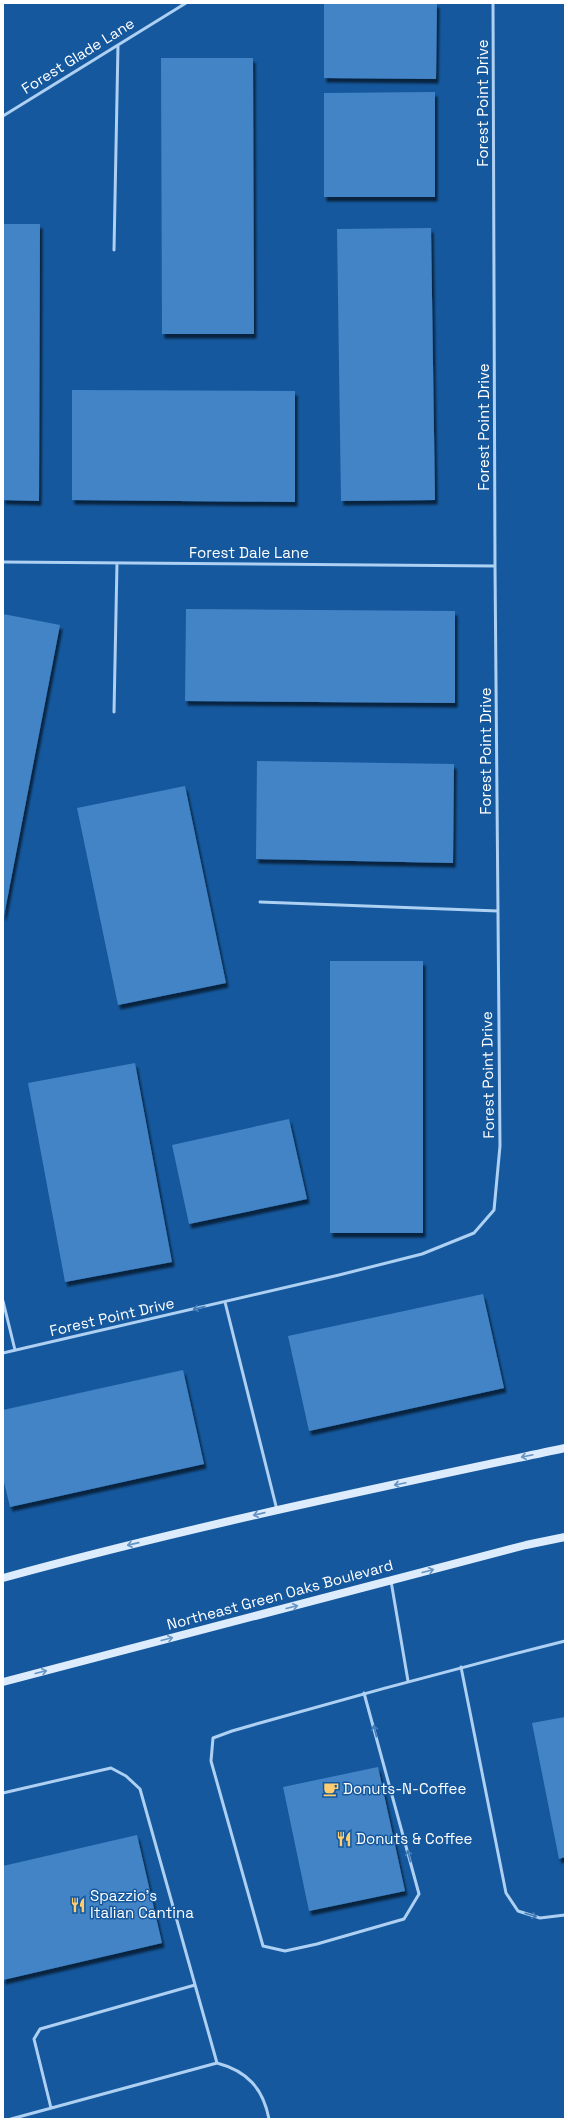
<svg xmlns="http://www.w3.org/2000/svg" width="568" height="2122" font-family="'Space Grotesk',sans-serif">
<defs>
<filter id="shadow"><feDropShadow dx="2.5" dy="4.5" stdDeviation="1" flood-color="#0009"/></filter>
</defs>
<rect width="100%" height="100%" fill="#15589d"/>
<path fill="#4384c5" filter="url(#shadow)" d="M324,3H437L436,79L324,78Z
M161,58H253L254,334H162Z
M435,92V197H324V93Z
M3,224H40L39,501L3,500Z
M431,228L435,500L341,501L337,229Z
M72,390L295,391V502L72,500Z
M186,609L455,611V703L185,701Z
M3,614L60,625L4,916H3Z
M257,761L454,764L453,863L256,859Z
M185,786L226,983L118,1005L77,808Z
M330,961H423V1233H330Z
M135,1063L172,1262L65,1282L28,1083Z
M289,1119L307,1199L189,1224L172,1145Z
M483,1294L504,1388L309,1431L288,1336Z
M183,1370L204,1464L10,1507L3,1478V1410Z
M565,1717V1857L559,1859L532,1723Z
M378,1767L405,1891L309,1911L283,1787Z
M137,1835L162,1943L3,1980V1866Z"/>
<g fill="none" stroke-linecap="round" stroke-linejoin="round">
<path stroke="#add0f3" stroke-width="3" d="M3,116L186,3
M114,250L118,45
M3,562L495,566
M114,712L117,563
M260,902L498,911
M3,1301L15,1350
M225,1302L277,1510
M3,1353L339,1275L422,1254L474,1233L494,1210L500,1146L495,566L493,3
M391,1581L408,1681
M461,1667L506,1893L518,1911L540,1918L565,1915
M364,1693L419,1894L404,1919L317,1944L285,1951L263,1946L211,1761L213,1738L232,1731C343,1699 454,1669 565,1641
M3,1793L111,1768L126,1776L140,1789L217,2063
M51,2108L34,2039L40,2029L195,1985
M11,2119L217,2063C247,2071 263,2088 269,2119"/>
<path stroke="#dcecfd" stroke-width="8" d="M3,1578C188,1527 377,1488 565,1448
M3,1682L526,1545L565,1537"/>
</g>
<defs><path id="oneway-shaft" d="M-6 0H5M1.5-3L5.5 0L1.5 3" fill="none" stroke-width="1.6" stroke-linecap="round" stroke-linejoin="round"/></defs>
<g stroke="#437cb7">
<use href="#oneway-shaft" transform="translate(199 1308) rotate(167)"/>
<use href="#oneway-shaft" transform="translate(375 1731) rotate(-105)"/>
<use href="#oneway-shaft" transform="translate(409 1856) rotate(-105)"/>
<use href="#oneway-shaft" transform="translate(531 1915) rotate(18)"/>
</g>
<g stroke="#6593c3">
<use href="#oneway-shaft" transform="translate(527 1456) rotate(168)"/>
<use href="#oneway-shaft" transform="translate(400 1484) rotate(168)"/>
<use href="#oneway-shaft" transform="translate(259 1514) rotate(167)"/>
<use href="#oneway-shaft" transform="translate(133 1544) rotate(167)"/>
<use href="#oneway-shaft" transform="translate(428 1571) rotate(-15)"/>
<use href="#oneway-shaft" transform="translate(292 1607) rotate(-14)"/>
<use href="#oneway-shaft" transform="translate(167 1639) rotate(-14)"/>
<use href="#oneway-shaft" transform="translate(41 1672) rotate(-14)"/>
</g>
<defs>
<symbol id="cafe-bare" viewBox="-9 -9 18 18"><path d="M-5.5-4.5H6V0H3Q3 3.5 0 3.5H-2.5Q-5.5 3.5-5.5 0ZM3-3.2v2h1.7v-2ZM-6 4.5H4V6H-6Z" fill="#ffcd6f" stroke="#15589d" stroke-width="2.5" paint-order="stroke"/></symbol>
<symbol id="restaurant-bare" viewBox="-9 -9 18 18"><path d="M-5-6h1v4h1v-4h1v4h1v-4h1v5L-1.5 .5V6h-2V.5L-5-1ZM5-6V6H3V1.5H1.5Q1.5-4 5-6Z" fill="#ffcd6f" stroke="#15589d" stroke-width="2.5" paint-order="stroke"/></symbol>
</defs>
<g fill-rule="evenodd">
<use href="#cafe-bare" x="320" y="1778" width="22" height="22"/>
<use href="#restaurant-bare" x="333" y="1828" width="22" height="22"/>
<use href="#restaurant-bare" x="67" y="1894" width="22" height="22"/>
</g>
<g text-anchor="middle" stroke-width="3" stroke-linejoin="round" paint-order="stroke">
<g font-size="15" fill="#fff" stroke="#15589d">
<text transform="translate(78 56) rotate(-32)" y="5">Forest Glade Lane</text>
<text transform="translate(483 103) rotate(-90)" y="5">Forest Point Drive</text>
<text transform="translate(484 427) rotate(-90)" y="5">Forest Point Drive</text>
<text x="249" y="558">Forest Dale Lane</text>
<text transform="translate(486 751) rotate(-90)" y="5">Forest Point Drive</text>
<text transform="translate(488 1075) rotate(-91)" y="5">Forest Point Drive</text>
<text transform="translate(112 1317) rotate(-13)" y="5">Forest Point Drive</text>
<text transform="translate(280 1595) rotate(-15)" y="5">Northeast Green Oaks Boulevard</text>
</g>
<g font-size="15" fill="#fff" stroke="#15589d" text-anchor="start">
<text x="343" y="1794">Donuts-N-Coffee</text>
<text x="356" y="1844">Donuts &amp; Coffee</text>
<text x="90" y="1901">Spazzio's<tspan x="90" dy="17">Italian Cantina</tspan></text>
</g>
</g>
<rect width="568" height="2122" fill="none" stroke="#ffffff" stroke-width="8"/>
</svg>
